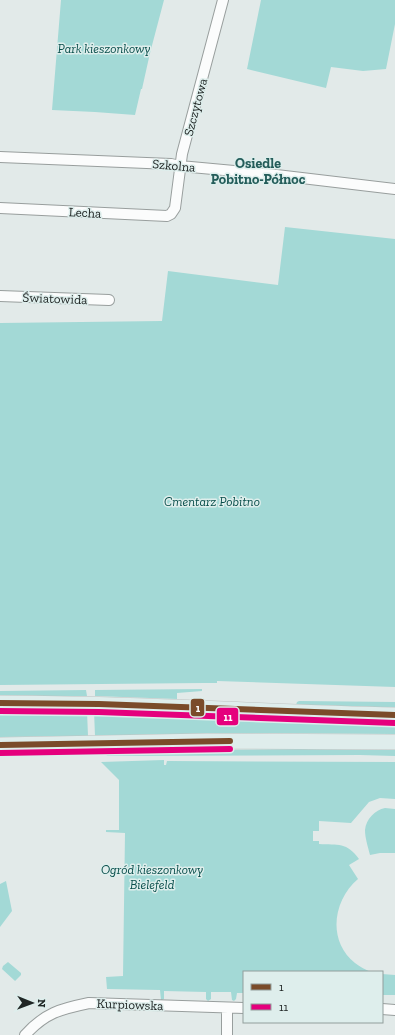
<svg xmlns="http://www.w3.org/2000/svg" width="395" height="1035" font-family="'Zilla Slab',serif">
<rect width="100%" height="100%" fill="#e2eae9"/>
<path fill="#a3d9d6" d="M61,0H164L150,53L142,89H141L135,115L95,112L52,110Z
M261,0H395V24L386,69L363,71L331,67L326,88L247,69Z
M285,227L395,239V687L217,681V683H203L0,685V323L162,321L168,271L278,285Z
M202,689V691L177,693V699L95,696V690Z
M86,690L87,696H0V691Z
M299,701L395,702V708L296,705L297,702Z
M0,711H87L88,736L0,737Z
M94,711L309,721L395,723V734L271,733L95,736Z
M299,749L395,750V756L360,755L106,756L113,751Z
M164,760V765H166L167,761L395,762V799L380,798L369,802L351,823L319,821V831H313V841H319V844C338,845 347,842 359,859L349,865L358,879C333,900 327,941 355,963C360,967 366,970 371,972H244V993H237L236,999L234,1001L232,1000L231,992H211V999L208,1001L206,999V992L164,991V999L161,1000L160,990L107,989L106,977L123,976L125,833L106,832V830H119V780L101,762Z
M385,808L395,809V853H380L370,855C368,847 365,838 365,830C366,819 375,810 385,808Z
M6,881L12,911L0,927V884Z
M8,962L21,973V975L15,981L14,980L2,969L3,966Z
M382,974L395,975V995H382Z"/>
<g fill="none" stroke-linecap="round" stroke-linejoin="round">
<defs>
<path id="minor" d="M0,157L171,164L180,166L268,174L395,189
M0,208L167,216L171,214L175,208L182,154L223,0
M0,296L109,300
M227,1008V1035
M382,1009L395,1010
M25,1035C45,1013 60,1009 89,1003L244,1008"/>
<path id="primary" d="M0,703C132,703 263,712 395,715
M0,745L207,741L395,742"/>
</defs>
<use href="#minor" stroke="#989e9d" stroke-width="12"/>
<use href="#primary" stroke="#c0c4c3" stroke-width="16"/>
<use href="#minor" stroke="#fbfcfc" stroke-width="10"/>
<use href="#primary" stroke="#dfedec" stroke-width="15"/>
<defs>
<path id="bus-1" d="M0,703L99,704L395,715
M0,745L230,741"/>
<path id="bus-2" d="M0,711L99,712L395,723
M0,753L230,749"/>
</defs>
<use href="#bus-1" stroke="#deeeec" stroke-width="9"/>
<use href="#bus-2" stroke="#deeeec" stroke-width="9"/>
<use href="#bus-1" stroke="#7a4b2a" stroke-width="6"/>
<use href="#bus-2" stroke="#e5007d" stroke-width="6"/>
</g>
<g text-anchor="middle" stroke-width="3" stroke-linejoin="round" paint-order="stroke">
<g font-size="13" font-style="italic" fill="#074d4a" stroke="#deeeec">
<text x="104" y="53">Park kieszonkowy</text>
<text x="212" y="506">Cmentarz Pobitno</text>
<text x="152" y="874">Ogród kieszonkowy<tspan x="152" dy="15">Bielefeld</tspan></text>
</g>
<g font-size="13" fill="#202625" stroke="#deeeec">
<text transform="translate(195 107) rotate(-75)" y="5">Szczytowa</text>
<text transform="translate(174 165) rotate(5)" y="5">Szkolna</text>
<text transform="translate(85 212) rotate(3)" y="5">Lecha</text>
<text transform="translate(55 298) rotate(2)" y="5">Światowida</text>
<text transform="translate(130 1004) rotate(2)" y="5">Kurpiowska</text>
</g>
<g font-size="14" font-weight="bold" fill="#245d5a" stroke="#deeeec">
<text x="258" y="168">Osiedle<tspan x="258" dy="16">Pobitno-Północ</tspan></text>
</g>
</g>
<g stroke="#deeeec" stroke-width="1.5">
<rect x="190" y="698" width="15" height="19" rx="4" fill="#7a4b2a"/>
<rect x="216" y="707" width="23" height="19" rx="4" fill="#e5007d"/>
</g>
<g font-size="11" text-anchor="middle" font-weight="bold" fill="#fff">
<text x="198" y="712">1</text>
<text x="228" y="721">11</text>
</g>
<rect x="243" y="971" width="140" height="52" fill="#deeeec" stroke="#929e9c"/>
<rect x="251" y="984" width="20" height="6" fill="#7a4b2a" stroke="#929e9c"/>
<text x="279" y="991" font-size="12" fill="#202625">1</text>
<rect x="251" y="1004" width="20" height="6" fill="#e5007d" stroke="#929e9c"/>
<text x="279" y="1011" font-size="12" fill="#202625">11</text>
<g transform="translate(32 1003) rotate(91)" stroke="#deeeec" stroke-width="3" paint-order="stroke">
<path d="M0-3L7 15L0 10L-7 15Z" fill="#202625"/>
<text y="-6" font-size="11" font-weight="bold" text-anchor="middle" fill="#202625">N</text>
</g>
</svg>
